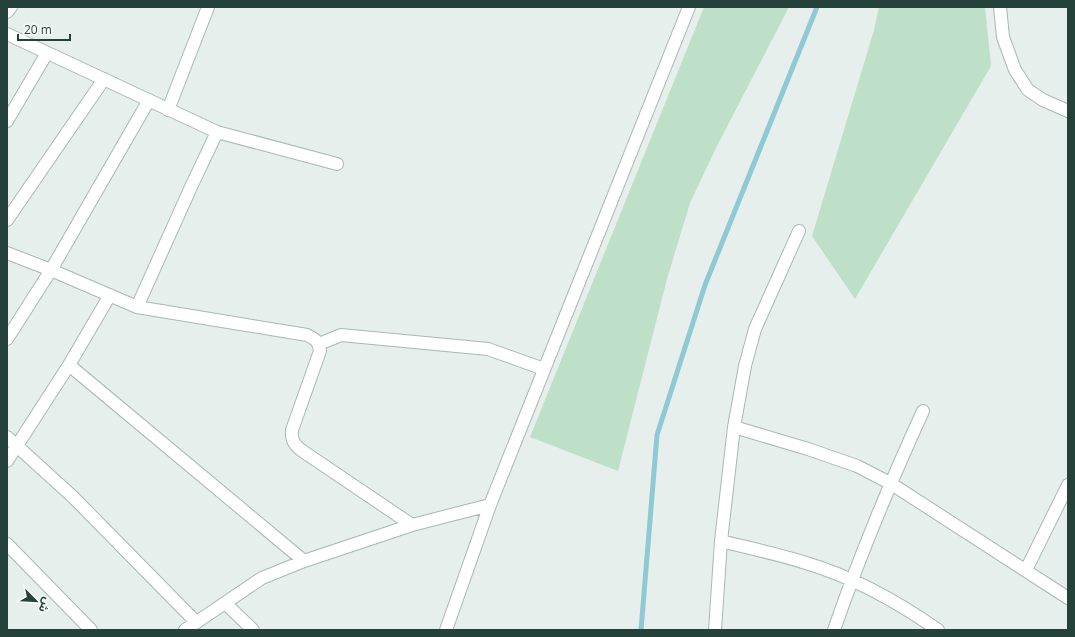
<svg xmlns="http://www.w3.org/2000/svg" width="1075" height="637" font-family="'Open Sans','Noto Sans Arabic',sans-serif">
<rect width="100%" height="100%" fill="#e6efeb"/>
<path fill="#bfe0c8" d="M704,7H789L716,148L690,203L667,279L618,471L530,437Z
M879,7H985L991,66L855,299L812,236L874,30Z"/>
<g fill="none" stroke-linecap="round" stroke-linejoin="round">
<path stroke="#8ec9d4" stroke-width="5" d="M641,630L657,435L705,285L817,7"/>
<defs>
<path id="minor" d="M1000,7L1003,37L1015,70L1028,90L1043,100L1068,111
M7,12L11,7
M7,34L217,132
M168,110L208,7
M7,121L47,53
M7,220L104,79
M7,253L51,270L137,307L307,335C315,339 319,341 320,351L292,430C291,440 294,444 301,450L412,525
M137,307L191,187L217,132L337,164
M7,339L51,270L149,100
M319,344L341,335L488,349L544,369
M69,365L304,561
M734,427L808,449L857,466L890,483L1068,598
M7,437L73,497L196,622
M7,461L69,365L110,295
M721,541C749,548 778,554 806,563C853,577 898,602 938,630
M7,544L91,630
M1026,570L1068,485
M225,603L253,630
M185,630L262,578L304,561L412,525L490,505
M446,630L490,505L689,7
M715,630L721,541L734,427L745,366L755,329L799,231
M834,630C860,555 890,483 923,411"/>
</defs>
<use href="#minor" stroke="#a8b8b2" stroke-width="14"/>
<use href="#minor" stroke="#fff" stroke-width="12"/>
</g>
<rect width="1075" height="637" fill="none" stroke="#24423a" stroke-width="16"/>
<g transform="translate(36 601) rotate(114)" stroke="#f7fbf9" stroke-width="3" paint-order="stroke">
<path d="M0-3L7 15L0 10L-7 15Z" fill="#24423a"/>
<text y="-6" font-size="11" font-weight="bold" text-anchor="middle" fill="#24423a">ش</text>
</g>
<path d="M18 34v6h52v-6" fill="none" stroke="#24423a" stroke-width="2"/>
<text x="24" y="34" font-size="12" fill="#24423a" stroke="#f7fbf9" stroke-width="3" paint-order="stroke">20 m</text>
</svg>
